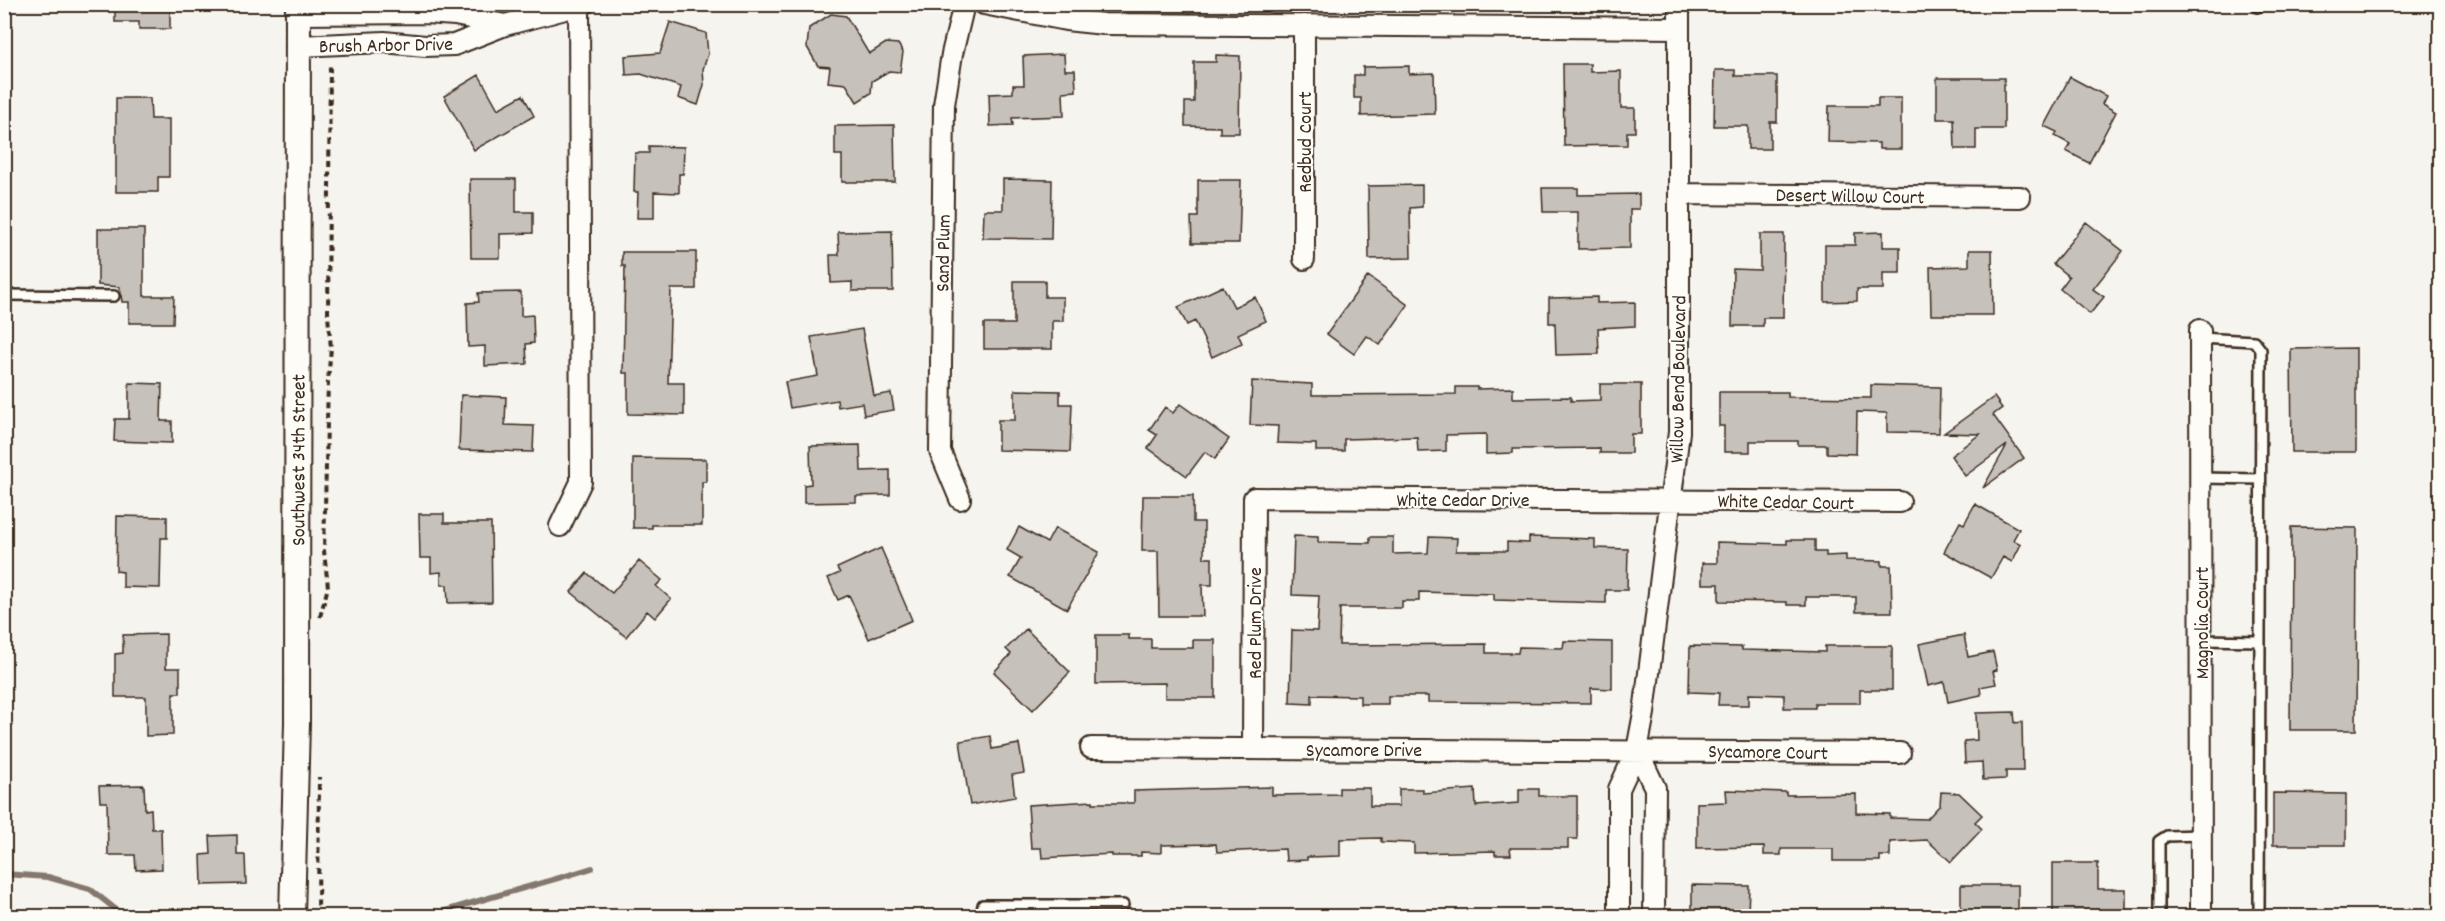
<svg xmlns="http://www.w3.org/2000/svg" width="2445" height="921" font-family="Dekko,sans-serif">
<rect width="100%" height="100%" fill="#f5f4ee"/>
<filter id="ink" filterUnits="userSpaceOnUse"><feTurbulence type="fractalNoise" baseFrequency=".0167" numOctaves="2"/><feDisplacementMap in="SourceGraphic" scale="12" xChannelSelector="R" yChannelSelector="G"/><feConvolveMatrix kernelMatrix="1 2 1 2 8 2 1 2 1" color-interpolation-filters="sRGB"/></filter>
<g filter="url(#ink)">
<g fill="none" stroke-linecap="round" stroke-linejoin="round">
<path stroke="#84786e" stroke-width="6" d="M4,874L48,877L90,889L119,912L145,916
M430,916C484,898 538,885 592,868"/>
</g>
<path fill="#c7c1bb" stroke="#3b2a1e" stroke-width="1.5" d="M115,4H170V29H139V22H115Z
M831,14L846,16L869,54L886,43L898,44L903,52L900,72L889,71L872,81L871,93L857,102L846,84L828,82L830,67L818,66L807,47L809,28Z
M670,22L706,33L708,54L703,69L704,85L698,105L678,98L681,87L641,74L626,75L625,56L660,53Z
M1064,54L1065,70H1075L1076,91L1063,92L1064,116L1012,118L1013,125L990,126L989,94L1013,93V85H1024L1023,56Z
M1216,55L1240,56L1239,133H1220V127L1185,126V102H1194V62H1216Z
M1563,64H1590V72L1621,71V108H1635V132H1627V145L1564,146Z
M1409,66V74L1434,73L1435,114L1361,116V98H1354V75H1363V67Z
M1715,70H1735V76H1777V122H1770V149H1748V126H1714Z
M479,75L498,109L523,95L534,116L474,150L444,96Z
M2070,77L2106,96L2102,104L2116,112L2089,163L2066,151L2070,144L2055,136L2057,132L2044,126Z
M1937,78H2004V129H1976V149H1955L1954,119H1937Z
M116,98H150L151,119H169V177H158V192H116Z
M1878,98H1901V149H1879V143L1828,142L1829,106H1878Z
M894,125L895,182H842V155H835V126Z
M649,146L684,147L683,174H679V193L654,192V218H637L638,192H634L635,153H649Z
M470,179H516V212H533V233L500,234V258H471Z
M1003,179L1052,180L1051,239L983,238L984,210H1003Z
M1198,180H1241L1239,243H1192L1191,217H1198Z
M1422,185V207L1410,208L1411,258L1369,259L1368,186Z
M1542,188H1578V195L1639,194V209H1630V248L1578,249V212H1543Z
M2086,222L2123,251L2093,289L2104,297L2090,314L2060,289L2069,277L2053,264Z
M98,229H144V296H174L173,323H129V302H122L120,287L98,285Z
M892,231L893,291H852V282L831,283L830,255H839L838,232Z
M1883,232V247H1900V273H1883V289H1857V301L1825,302V245H1855V233Z
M1760,234H1784L1783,318H1763V326H1732L1733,269L1760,270Z
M1969,250H1992L1993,315H1931L1930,267L1969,266Z
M622,252H696V289H671L668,383H684V415L628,414V373H623L625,266H622Z
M1368,276L1408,305L1380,345L1367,336L1354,354L1327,334Z
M1014,281H1045V297H1063V321H1052V349H984V324H1014Z
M1223,286L1234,307L1255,297L1266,321L1238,334L1242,343L1212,357L1195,321L1187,325L1178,307Z
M521,292V316L533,315L534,343L526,344L527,364L485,366V346L468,347L467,303L479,302L478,293Z
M1597,297V303L1635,302V326L1598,328L1599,354L1556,355L1555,323H1549V298Z
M862,329L874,396L891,393L894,410L864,415L862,403L838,407L837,400L790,408L785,382L818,376L811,337Z
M2356,348V452H2292L2291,349Z
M1252,381L1312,384V395L1456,394V387H1477V389L1513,388V398L1571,397V401L1600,400V384H1641V434H1631V453H1600V448L1513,449V453L1486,454V434L1446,435V451L1418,452L1417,437L1344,439V451H1316V444L1277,443L1278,426L1250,425Z
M129,383L162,384L161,421H172V443L114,441L115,419H129Z
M1871,385L1940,387L1939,433L1887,432V413L1857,412L1856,454L1827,453V445H1798V441H1750V452H1724V426H1719V392H1788V397L1871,398Z
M1015,390L1060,391V404H1072L1070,452L998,450V420H1015Z
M461,395L506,397L505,425L534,426L533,452L459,450Z
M1994,397L2002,408L1993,415L2024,458L1983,488L2007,445L1965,476L1951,456L1980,434L1944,433Z
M1180,404L1229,439L1215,459L1205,452L1187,476L1148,448L1157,435L1149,430L1165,407L1173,413Z
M860,445L861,471L890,470V495L856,496V502L804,503V485L811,484L810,446Z
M633,458L706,459V482H702V525H652V528H633Z
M1143,496H1193V522H1204V558H1212V585H1202L1203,616H1159L1158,551H1142Z
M1975,504L2019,529L2013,540L2021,544L2012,562L2003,557L1991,578L1944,552L1960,522L1964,524Z
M419,514H444V523H491L492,602L448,603L447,585H441V572L431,573V558H420Z
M117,516L167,517V538H161L160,588L123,587V572L116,571Z
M1019,527L1047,543L1055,528L1099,552L1067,609L1010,577L1021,558L1007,550Z
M2291,527L2357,528L2356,730H2290Z
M1294,536L1318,537V542L1370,543V537H1393V554L1428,553L1429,537L1457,538L1456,551H1507V542L1529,543V537L1595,539V548L1628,549L1627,590H1606V603L1494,600V594L1419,592V601H1402V608H1340L1339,645L1486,644V653H1518L1519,647L1563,648L1564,641L1612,642V689L1591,688V703L1428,702V696H1388V704H1360V696L1312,695V704L1290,703L1292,630L1317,631L1319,596L1292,595Z
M1787,540H1815V552H1826V556L1846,555V560L1882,561V566H1891L1892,612H1856V597H1806V605H1787V602L1719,601V584H1702V563H1717V542L1787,544Z
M881,548L912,620L869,639L849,595L838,600L828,578L840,573L837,568Z
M639,561L662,580L656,586L671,599L655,618L647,611L626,637L571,592L587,573L612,593Z
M1026,629L1070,672L1033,710L994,672L1011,654L1006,649Z
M166,634V668H180V693H173V735L146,736V697H115V654L123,653V635Z
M1096,635H1129V639H1151V648H1193V640H1215V698H1165V683L1096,684Z
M1964,635L1968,657L1993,652L1997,670L1993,671L1996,684L1980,687L1981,695L1948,702L1944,682L1928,686L1919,644Z
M1690,646L1742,647V650L1825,652V646H1892V690H1860V703H1815V708H1784V695L1749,694V705H1718L1719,693L1689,692Z
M2014,712L2015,723L2022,722L2023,771H2006V779L1983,780L1982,762L1965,763L1964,741L1977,740L1976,713Z
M990,736L992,749L1019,744L1024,773L1012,775L1015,797L970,805L960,741Z
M144,785L145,810L151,809L152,829H161L162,869L136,870L135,855H108L107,802H100L99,786Z
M1272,787V795L1339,794V788H1370V806H1399V789H1423V793L1475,789L1476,806L1519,803V789H1539V796H1577V839H1568V848H1510L1511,855H1495V851L1414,853V843L1381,842V838L1340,839V856L1307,857V860L1286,861L1285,849L1217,852L1216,844L1161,845V853L1141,852V856H1112V854L1042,858L1041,848H1031L1028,805L1093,801V803H1134V791Z
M1726,790L1786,792V795L1856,794V813L1890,814V818L1927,819L1940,805L1941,792L1959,793L1982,815L1975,822L1982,829L1951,862L1927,840L1890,842V856H1880V861H1833V849H1781V855H1764V847L1697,848V803L1727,802Z
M2273,793L2346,794V845H2273Z
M237,835V855H245L246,884L202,885L201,855L211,854L210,836Z
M2053,863H2098V889H2126V916H2053Z
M1692,885L1749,886L1748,915L1692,916Z
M1961,885H2018V916H1974L1973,911H1961Z"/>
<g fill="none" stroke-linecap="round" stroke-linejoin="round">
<defs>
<path id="service" d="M2257,7L2262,4
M4,295L114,296
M2200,338L2254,341L2261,350L2259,916
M2201,478L2260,479
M2201,640L2260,641
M981,916L983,905H1123
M2159,916V841L2167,836L2201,835"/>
<path id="minor" d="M984,4L1066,20L1104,24L1679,28
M298,14L426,13L455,15L505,25L454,45L425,46L384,42L299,46
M505,25L584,4
M1304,25V259
M1679,194L2020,197
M2200,330L2201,916
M960,499L940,451L944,105L952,54L964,4
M560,526L581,482L579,6
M1091,748L1900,753
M1253,749L1254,498L1900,502
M1637,750L1655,788L1654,916
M1619,916V789L1637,750L1644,713L1679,432V4"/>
<g id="tertiary">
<path id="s1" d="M292,916L297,723L298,4"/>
</g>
</defs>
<use href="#service" stroke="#3b2a1e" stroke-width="14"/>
<use href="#minor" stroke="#3b2a1e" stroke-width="24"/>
<use href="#tertiary" stroke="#3b2a1e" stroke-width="28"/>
<path stroke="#3b2a1e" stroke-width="4" stroke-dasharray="6 4.5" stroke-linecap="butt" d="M320,617L328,587L324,551L328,380L331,348L328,316L330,62
M318,916L319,777"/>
<use href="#service" stroke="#fdfcf7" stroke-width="9"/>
<use href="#minor" stroke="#fdfcf7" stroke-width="20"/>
<use href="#tertiary" stroke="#fdfcf7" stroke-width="24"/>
</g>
</g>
<g text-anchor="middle" stroke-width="4.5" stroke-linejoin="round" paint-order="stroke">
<g font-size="20" fill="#3b2a1e" stroke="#fdfcf7">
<text transform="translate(386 44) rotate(-1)" y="7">Brush Arbor Drive</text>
<text transform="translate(1304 142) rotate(-90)" y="7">Redbud Court</text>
<text transform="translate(1850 195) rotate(1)" y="7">Desert Willow Court</text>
<text transform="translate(942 253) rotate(-89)" y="7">Sand Plum</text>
<text transform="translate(1677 379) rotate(-89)" y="7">Willow Bend Boulevard</text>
<text dy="7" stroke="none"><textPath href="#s1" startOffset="456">Southwest 34th Street</textPath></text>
<text x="1463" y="506">White Cedar Drive</text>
<text transform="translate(1786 501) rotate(1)" y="7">White Cedar Court</text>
<text transform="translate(1254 623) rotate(-90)" y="7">Red Plum Drive</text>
<text transform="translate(2201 623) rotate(-90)" y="7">Magnolia Court</text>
<text x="1364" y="756">Sycamore Drive</text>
<text transform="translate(1768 751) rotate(1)" y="7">Sycamore Court</text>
</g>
</g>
<rect width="2445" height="921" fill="none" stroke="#fdfcf7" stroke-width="24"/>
<rect x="12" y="12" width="2421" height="897" fill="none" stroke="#3b2a1e" stroke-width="2" filter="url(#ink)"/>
</svg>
